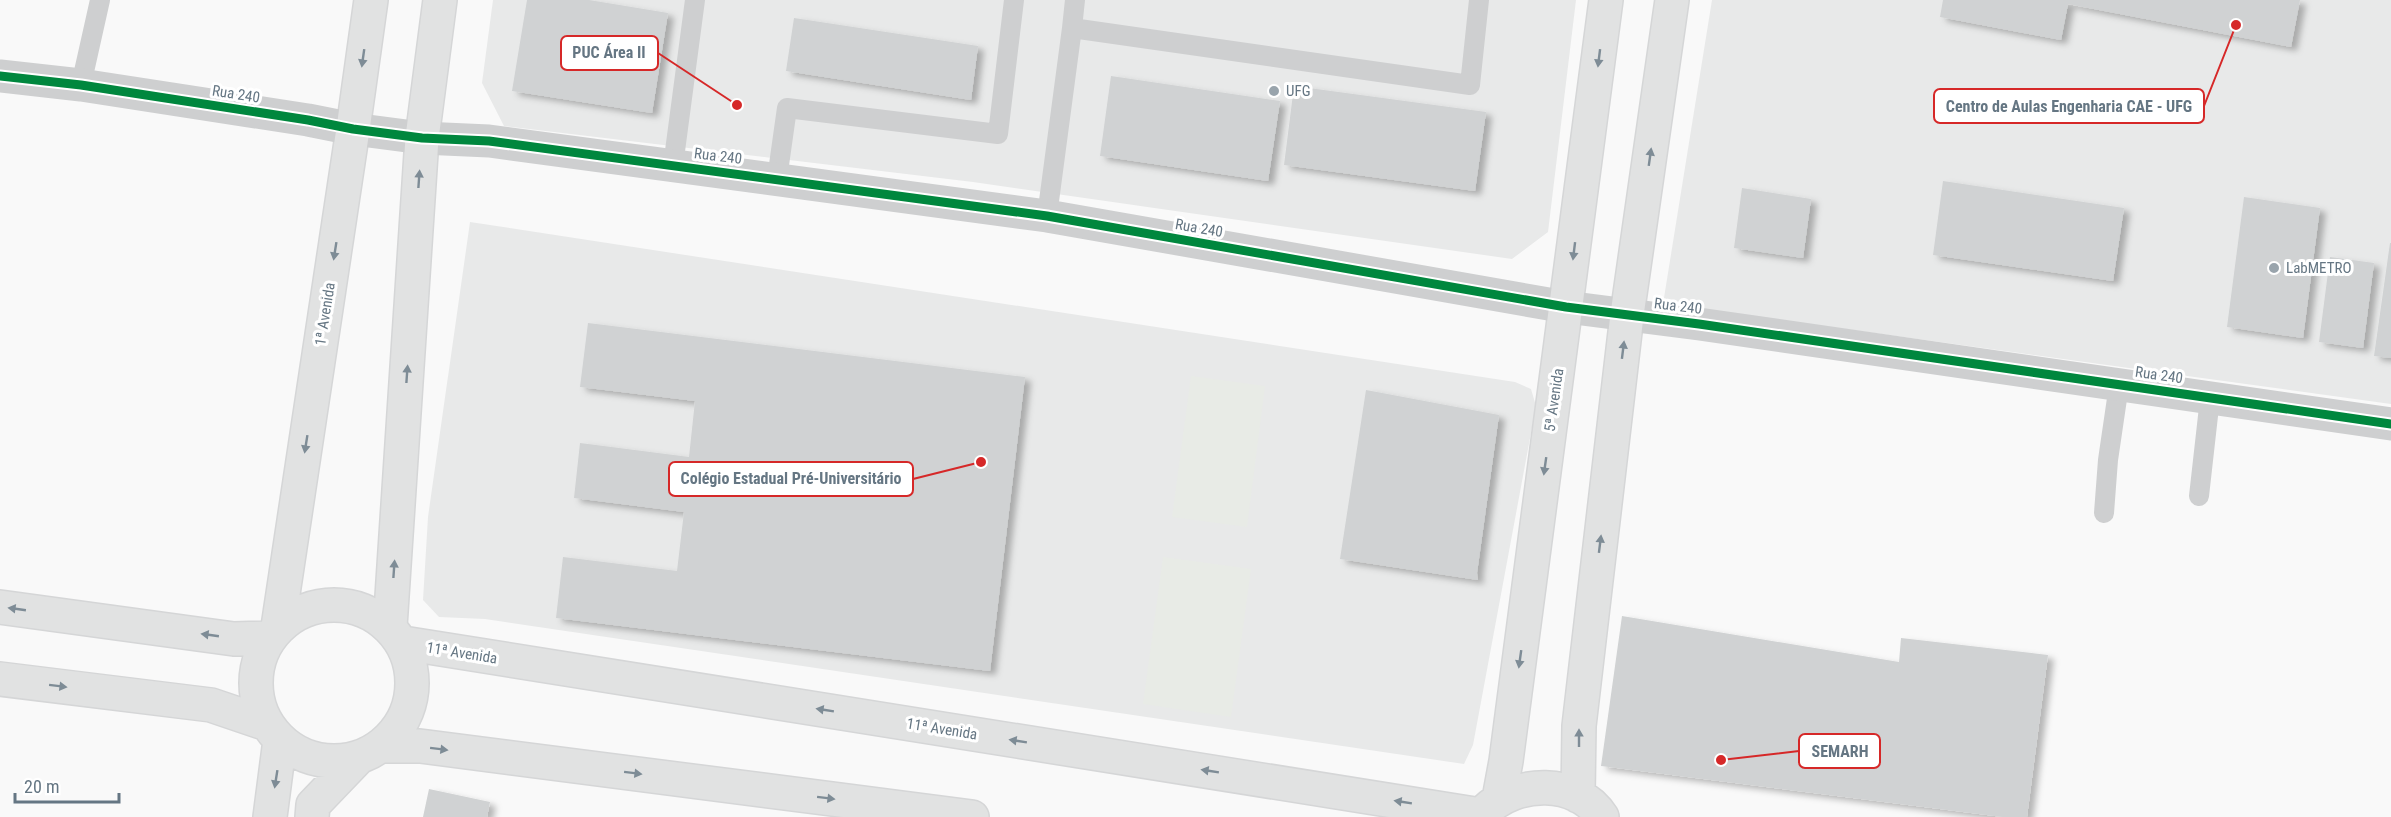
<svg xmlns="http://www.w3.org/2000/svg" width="2391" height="817" font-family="'Roboto Condensed',sans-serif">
<defs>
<filter id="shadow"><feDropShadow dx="6" dy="4" stdDeviation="3" flood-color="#0004"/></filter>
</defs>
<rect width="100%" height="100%" fill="#f9f9f9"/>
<path fill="#e8e9e9" d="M493,0H1576L1548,232L1512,259L973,182L504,126L482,83Z
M1712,0H2391V404L1663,304Z
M470,222L1515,382L1531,389L1536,406L1473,745L1464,764L485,619L439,617L423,600L428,517Z"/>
<path fill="#e8ebe6" d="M1191,376L1265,386L1247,527L1172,517Z
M1163,557L1251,569L1231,717L1143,704Z"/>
<path fill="#d0d2d3" filter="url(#shadow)" d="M527,0H589L668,13L652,113L512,91Z
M1943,0H2300L2291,47L2068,4L2061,40L1940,17Z
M794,18L978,46L971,100L786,71Z
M1111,76L1280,101L1268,181L1100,156Z
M1294,86L1486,112L1475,191L1284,165Z
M1943,181L2124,208L2113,281L1933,255Z
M1742,188L1811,199L1803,258L1734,248Z
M2244,197L2320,208L2303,338L2227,327Z
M2390,243H2391V358L2374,356Z
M2330,257L2374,263L2363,348L2319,342Z
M588,323L1025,377L990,671L556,618L563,557L677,571L684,512L574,498L580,443L689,457L695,401L580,387Z
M1366,390L1499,415L1477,573L1478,580L1340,559Z
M1622,616L1899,662L1901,638L2048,655L2027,817H2003L1601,766Z
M429,789L490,802L487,817H423Z"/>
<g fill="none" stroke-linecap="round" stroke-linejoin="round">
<defs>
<path id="secondary" d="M256 683a78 78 0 1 1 156 0a78 78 0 1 1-156 0Z
M0,607L234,639L269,638
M278,627L353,129L371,0
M390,627L422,138L440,0
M403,643L1481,815
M0,679L211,705L267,724
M381,746H420L972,817
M1578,796L1579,726L1627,315L1672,0
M1499,799L1506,761L1606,0
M1485,811C1516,780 1577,778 1602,817
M270,817L280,740
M312,817L313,805L359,757"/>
</defs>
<use href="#secondary" stroke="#d5d6d7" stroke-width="36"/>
<path stroke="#cecfd0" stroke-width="20" d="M1075,0L1072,28L1470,85L1479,0
M81,85L100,0
M673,166L695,0
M777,179L787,108L998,134L1014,0
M1047,216L1072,28
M2199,496L2210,398
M2104,513L2108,460L2119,385"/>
<path stroke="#cecfd0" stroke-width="33" d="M0,76L81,85L308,120L353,129L422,138L489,141L1047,216L1566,307L1699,324L2391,424"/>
<use href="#secondary" stroke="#e1e2e2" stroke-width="33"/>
<defs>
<path id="cycleway" d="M0,76L81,85L308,120L353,129L422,138L489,141L1047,216L1566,307L1699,324L2391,424"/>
</defs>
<use href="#cycleway" stroke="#fff" stroke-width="13"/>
<use href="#cycleway" stroke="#00873e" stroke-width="9"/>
</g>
<defs><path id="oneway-solid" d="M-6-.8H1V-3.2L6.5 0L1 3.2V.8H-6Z" transform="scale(1.5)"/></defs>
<g fill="#7e8c96">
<use href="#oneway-solid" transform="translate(363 58) rotate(98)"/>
<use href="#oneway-solid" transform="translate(1599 58) rotate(97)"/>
<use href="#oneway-solid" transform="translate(1650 157) rotate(-82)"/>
<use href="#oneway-solid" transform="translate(419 179) rotate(-86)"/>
<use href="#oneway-solid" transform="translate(335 251) rotate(99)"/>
<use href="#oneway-solid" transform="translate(1574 251) rotate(97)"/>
<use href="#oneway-solid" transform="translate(1623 350) rotate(-83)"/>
<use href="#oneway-solid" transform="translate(407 374) rotate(-86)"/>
<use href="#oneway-solid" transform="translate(306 444) rotate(99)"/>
<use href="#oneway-solid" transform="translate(1545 466) rotate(98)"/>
<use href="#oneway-solid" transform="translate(1600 544) rotate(-83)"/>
<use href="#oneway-solid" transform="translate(394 569) rotate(-86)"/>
<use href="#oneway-solid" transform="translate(17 609) rotate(-172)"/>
<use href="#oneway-solid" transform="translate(210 635) rotate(-172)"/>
<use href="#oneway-solid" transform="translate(1520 659) rotate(98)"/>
<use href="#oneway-solid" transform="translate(58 686) rotate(7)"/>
<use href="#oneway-solid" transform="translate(825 710) rotate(-171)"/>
<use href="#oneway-solid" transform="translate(1579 738) rotate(-90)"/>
<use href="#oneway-solid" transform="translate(1018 741) rotate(-171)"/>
<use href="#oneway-solid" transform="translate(439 749) rotate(7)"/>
<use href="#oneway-solid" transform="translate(1210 771) rotate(-171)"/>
<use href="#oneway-solid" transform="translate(633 773) rotate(7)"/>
<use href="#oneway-solid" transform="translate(276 779) rotate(99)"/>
<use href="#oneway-solid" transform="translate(826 798) rotate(7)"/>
<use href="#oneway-solid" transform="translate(1403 802) rotate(-171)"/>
</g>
<g fill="#99a4ac" stroke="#fff" stroke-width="2">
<circle cx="1274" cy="91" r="6"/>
<circle cx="2274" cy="268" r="6"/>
</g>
<g text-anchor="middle" stroke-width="6" stroke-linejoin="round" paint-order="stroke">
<g font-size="15" fill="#657683" stroke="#fff" text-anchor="start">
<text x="1286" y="96">UFG</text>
<text x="2286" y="273">LabMETRO</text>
</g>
<g font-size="15" fill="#657683" stroke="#fff">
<text transform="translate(236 94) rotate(9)" y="5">Rua 240</text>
<text transform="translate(718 156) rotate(7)" y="5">Rua 240</text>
<text transform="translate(1199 228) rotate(10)" y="5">Rua 240</text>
<text transform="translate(1678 306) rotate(7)" y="5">Rua 240</text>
<text transform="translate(325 314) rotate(-81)" y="5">1ª Avenida</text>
<text transform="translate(2159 375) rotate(8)" y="5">Rua 240</text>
<text transform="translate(1554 400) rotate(-82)" y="5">5ª Avenida</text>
<text transform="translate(462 653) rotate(9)" y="5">11ª Avenida</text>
<text transform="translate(942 729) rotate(9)" y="5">11ª Avenida</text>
</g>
</g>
<path fill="none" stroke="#d62828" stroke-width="2" d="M737 105L658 53M2236 25L2204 106M981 462L913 479M1721 760L1799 751"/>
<g fill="#d62828" stroke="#fff" stroke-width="2">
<circle cx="737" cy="105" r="6"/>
<circle cx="2236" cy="25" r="6"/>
<circle cx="981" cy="462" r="6"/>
<circle cx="1721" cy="760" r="6"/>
</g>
<g fill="#fff" stroke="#d62828" stroke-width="2">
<rect x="561" y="36" width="97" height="34" rx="6"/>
<rect x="1934" y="89" width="270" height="34" rx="6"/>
<rect x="669" y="462" width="244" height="34" rx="6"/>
<rect x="1799" y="734" width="81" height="34" rx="6"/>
</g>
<g font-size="16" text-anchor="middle" font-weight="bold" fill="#657683">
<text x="609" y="58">PUC Área II</text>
<text x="2069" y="112">Centro de Aulas Engenharia CAE - UFG</text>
<text x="791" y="484">Colégio Estadual Pré-Universitário</text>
<text x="1840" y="757">SEMARH</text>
</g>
<path d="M15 793v9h104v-9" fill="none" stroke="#657683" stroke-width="3"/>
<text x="24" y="793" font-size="18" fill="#657683" stroke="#ffffff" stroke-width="4.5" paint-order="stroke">20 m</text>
</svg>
